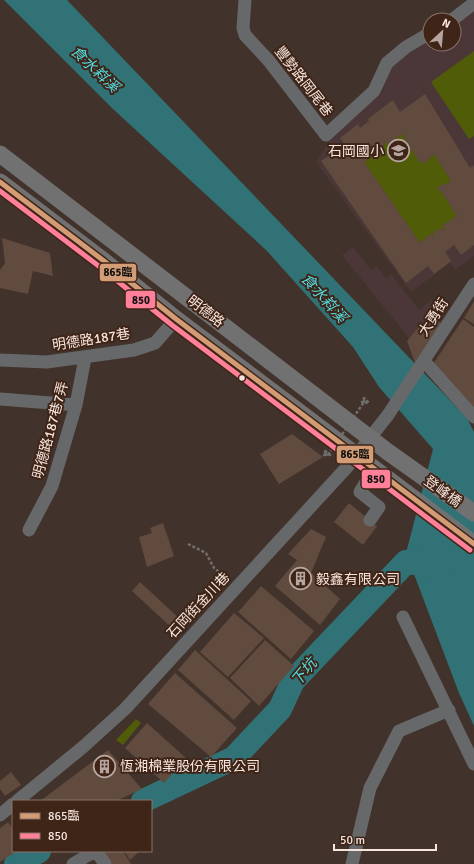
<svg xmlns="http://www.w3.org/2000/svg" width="474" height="864" font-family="Signika,'Noto Sans TC',sans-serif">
<rect width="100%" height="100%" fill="#41322b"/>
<path fill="#4b3737" d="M474,11V256L455,270L450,263L411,292L316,162L331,139L381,94L392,65L430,36V44H454V22Z
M353,247L371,270L377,266L386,278L391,274L419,310L431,300L439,310L415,331L409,338L342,255Z"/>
<path fill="#505c08" d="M474,51V136L469,139L431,82Z
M402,134L420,162L424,163L434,154L451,181L444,185H440L438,189L443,194L457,216L442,226L445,230L439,229L434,232L433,238L431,234L420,243L364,162L376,153L374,150L382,149L385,141L388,144Z
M136,719L141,723L123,745L116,740Z"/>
<path fill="#317276" d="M4,0H67L467,418L474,432V726L459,693L406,553L433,449L379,387L353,347L267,251L113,109Z"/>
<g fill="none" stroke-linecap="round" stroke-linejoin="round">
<path stroke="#317276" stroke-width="24" d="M143,801L234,758L280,709L293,681L406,562L443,566
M16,864L39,851"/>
</g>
<path fill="#614b3f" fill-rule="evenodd" d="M425,94L470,168L473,165L474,167V245L461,255L454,245L445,252L451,261L434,274L428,266L406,283L321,161L345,145L340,138L358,124L360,128L369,121L368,119L393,100L400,112ZM402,134L419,162L424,163L434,154L451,181L444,185H440L438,189L443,194L457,216L442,226L445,230L439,229L434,232L433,238L431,234L420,243L364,162L376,153L374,150L382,149L385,141L387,145Z
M2,238L50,253L53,276L33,271L28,294L0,288V270L5,263Z
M474,301V324L464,318Z
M430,317L441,323L415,363L407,341L415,331Z
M463,319L474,327V412L433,364Z
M292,434L323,457L279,484L260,454Z
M349,503L377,526L363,545L334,522Z
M163,523L174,556L147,567L139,537L152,533L150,528Z
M311,529L326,537L311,573L340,599L320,625L275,586L297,560L288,554Z
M140,582L180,619L172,628L132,591Z
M261,586L314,631L291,659L238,612Z
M234,613L264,638L228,677L200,652Z
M265,640L294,666L259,706L230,678Z
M195,650L251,701L234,720L178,670Z
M175,673L237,728L211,757L148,704Z
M147,723L186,758L164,783L125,748Z
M108,750L142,789L116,801H40Z
M11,772L21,785L5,796L0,789V781Z
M8,822L13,829V851H17L0,862V828Z
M108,851H123L131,864H111L104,854Z
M124,851H140L130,860Z"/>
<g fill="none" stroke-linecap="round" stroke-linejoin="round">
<path stroke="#716f6e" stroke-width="2.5" stroke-dasharray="3 2" stroke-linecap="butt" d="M364,402V400L367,402L365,404L362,402L364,398L370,404
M326,450L324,455H330L326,452L325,453L328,455
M188,544L206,553L214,568L228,579"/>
<path stroke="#67686a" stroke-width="13" d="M245,0L243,28L245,35L269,61L326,135L374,91L387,63L406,47L430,33
M452,20L474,3
M0,360L47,362L134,350L155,343L176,319
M424,361L474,417
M0,399L76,405
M370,520L379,507L360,492L374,469
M29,530L52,486L76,405L85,358
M403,617L474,764
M17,801L83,747L125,709L348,466L388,415L474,284
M0,815L13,804
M96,851L105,864
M73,864L95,851
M352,864L370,788L399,731L449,710"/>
<path stroke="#717172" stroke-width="17" d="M0,154L388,452L474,513
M0,182L104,261L176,319L474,544"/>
<path stroke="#716f6e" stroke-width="2.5" stroke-dasharray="3 2" stroke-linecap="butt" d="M328,455L364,402"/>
<defs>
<path id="bus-1" d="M0,182L104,261L176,319L474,544"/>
<path id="bus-2" d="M0,191L100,267L172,325L470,550"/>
</defs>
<use href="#bus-1" stroke="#3f2518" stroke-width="8"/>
<use href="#bus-2" stroke="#3f2518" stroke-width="8"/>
<use href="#bus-1" stroke="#d39c74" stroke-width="5"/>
<use href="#bus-2" stroke="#ff8098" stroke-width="5"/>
</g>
<defs>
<symbol id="school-ring" viewBox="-11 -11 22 22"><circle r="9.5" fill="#3f2518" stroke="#b7a69f" stroke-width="1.5"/><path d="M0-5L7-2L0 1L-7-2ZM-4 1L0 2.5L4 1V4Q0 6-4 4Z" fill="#b7a69f"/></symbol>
<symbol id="building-ring" viewBox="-11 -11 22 22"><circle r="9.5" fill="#3f2518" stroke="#b7a69f" stroke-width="1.5"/><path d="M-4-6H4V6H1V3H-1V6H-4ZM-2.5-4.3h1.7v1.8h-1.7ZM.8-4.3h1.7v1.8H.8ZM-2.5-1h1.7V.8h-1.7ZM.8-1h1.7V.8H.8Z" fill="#b7a69f"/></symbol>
</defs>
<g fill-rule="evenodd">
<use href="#school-ring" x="386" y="138" width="25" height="25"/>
<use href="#building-ring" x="288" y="566" width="25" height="25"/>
<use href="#building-ring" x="92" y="754" width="25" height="25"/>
</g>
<circle fill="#f7e5dd" stroke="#3f2518" stroke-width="1.5" cx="242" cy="378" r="3.5"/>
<g text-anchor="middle" stroke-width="4" stroke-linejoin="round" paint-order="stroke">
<g font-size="14" fill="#f7e5dd" stroke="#3f2518">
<text transform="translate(304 81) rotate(52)" y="5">豐勢路岡尾巷</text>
<text transform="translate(206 311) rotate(37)" y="5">明德路</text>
<text transform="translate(433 317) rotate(-57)" y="5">大勇街</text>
<text transform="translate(91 339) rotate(-9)" y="5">明德路187巷</text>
<text transform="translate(50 430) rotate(-75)" y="5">明德路187巷7弄</text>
<text transform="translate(443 491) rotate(36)" y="5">登峰橋</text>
<text transform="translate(198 605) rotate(-47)" y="5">石岡街金川巷</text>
</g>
<g font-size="14" fill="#f7e5dd" stroke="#3f2518" text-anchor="start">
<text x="384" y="156" text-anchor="end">石岡國小</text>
<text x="316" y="584">毅鑫有限公司</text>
<text x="120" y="771">恆湘棉業股份有限公司</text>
</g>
<g font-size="15" font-style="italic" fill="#51dfe7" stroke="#3f2518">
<text transform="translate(95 69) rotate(43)" y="5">食水嵙溪</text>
<text transform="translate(324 298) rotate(48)" y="5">食水嵙溪</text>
<text transform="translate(304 672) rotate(-50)" y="5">下坑</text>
</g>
</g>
<g stroke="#3f2518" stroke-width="1.5">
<rect x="99" y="263" width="38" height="19" rx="4" fill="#d39c74"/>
<rect x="125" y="290" width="31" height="19" rx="4" fill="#ff8098"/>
<rect x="336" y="445" width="38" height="19" rx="4" fill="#d39c74"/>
<rect x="361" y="469" width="30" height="20" rx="4" fill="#ff8098"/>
</g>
<g font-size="11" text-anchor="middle" font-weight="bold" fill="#111">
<text x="118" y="276">865臨</text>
<text x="141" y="304">850</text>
<text x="355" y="458">865臨</text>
<text x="376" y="483">850</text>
</g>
<rect x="12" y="800" width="140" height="52" fill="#3f2518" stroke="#897267"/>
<rect x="20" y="813" width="20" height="6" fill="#d39c74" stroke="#897267"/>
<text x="48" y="820" font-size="12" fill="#f7e5dd">865臨</text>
<rect x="20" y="833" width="20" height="6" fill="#ff8098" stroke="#897267"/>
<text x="48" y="840" font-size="12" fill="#f7e5dd">850</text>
<g transform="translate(442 32) rotate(26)"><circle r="19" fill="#3f2518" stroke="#897267"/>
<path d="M0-3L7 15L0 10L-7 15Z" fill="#b7a69f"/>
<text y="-6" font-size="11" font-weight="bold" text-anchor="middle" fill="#f7e5dd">N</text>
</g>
<path d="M334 844v6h102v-6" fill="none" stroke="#f7e5dd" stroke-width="2"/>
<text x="340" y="844" font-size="12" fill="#f7e5dd" stroke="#3f2518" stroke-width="3" paint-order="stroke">50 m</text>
</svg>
